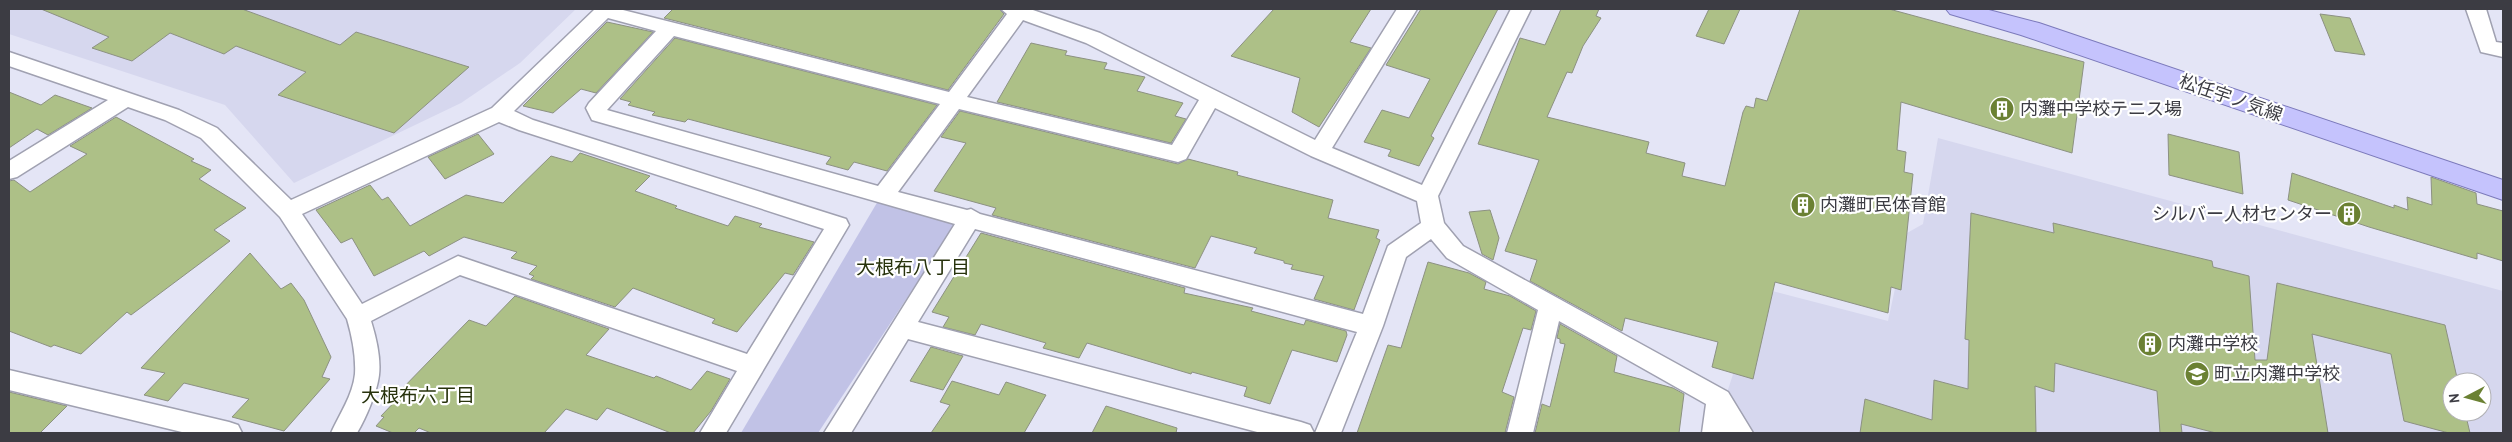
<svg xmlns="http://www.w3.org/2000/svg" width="2512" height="442" font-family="Overpass,'Noto Sans JP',sans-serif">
<rect width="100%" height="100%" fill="#e4e5f6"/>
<path fill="#d6d7ee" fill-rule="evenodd" d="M9,9H576L520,63L461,103L294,183L225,105L9,34Z
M1938,138L2503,291V433H1743L1724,402L1761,288L1888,321L1907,233L1923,224ZM2452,382H2482V412H2452Z"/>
<path fill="#c1c2e6" d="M878,201L957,222L818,433H741Z"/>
<path fill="#adc087" stroke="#8c9182" d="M41,9H242L340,45L356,32L469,67L394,133L278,95L306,72L236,46L224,54L170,33L132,61L92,48L109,37Z
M673,9H999L1004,14L948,90L664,18Z
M1274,9H1371L1350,42L1371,48L1319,127L1292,112L1300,78L1231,56Z
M1421,9H1498L1431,136L1434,138L1419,166L1388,156L1391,150L1364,142L1382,110L1409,118L1430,79L1386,65Z
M1561,9H1599L1596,16L1601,18L1583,46L1572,73L1567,72L1547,117L1649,142L1646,153L1685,163L1682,176L1725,186L1743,112L1746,106L1754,108L1756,98L1767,101L1800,9H1889L2084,62L2072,153L1901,102L1897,150L1906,152L1904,172L1913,174L1901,290L1891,287L1888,313L1775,282L1753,379L1712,367L1718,342L1625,318L1622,331L1530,281L1537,260L1505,251L1539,160L1478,144L1520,38L1545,45Z
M1709,9H1740L1724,44L1696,36Z
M2320,14L2350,18L2365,55L2335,51Z
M607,22L653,32L596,93L581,89L553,113L523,106Z
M675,38L937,105L887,171L854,162L848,170L826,164L831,157L688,119L685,122L652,115L655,112L628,105L631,102L620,99Z
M1031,43L1067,51L1065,55L1107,63L1104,69L1145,77L1137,91L1183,103L1175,116L1186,119L1171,143L997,102Z
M9,92L41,105L55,95L92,108L48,135L37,129L9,148Z
M960,111L1178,164L1188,159L1238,172L1237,175L1333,200L1328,218L1379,230L1376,238L1380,240L1354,310L1314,299L1324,276L1291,269L1293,265L1284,263V261L1254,253L1257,248L1211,236L1195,268L992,215L996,208L934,191L966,143L941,137Z
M116,117L194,159L191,161L211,170L199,179L246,208L214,230L230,241L131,315L127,312L81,354L54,345L51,347L9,331V181L14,180L30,192L87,154L70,146Z
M478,134L494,154L445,179L428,157Z
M2168,134L2239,152L2243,194L2169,175Z
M580,153L650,176L635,191L677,206L675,208L728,226L735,216L762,224L759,227L814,242L793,275L785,273L737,332L712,323L715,319L633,288L615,307L531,279L534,276L529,274L537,266L511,258L517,252L464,237L429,256L424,251L374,276L352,238L341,243L316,210L370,185L382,200L388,197L410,226L466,195L503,203L551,156L572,162Z
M2292,173L2394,208V205L2408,210L2407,197L2432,205L2431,177L2476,193L2477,204L2503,211V261L2477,253V259L2369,227L2288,200Z
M1490,210L1499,238L1493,260L1482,254L1469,212Z
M1971,213L2054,233L2053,223L2212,261L2213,267L2249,276L2255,360H2267L2277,283L2445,325L2458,382H2452V412H2465L2470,433H2449L2404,421L2391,354L2312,334L2328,433H2216L2181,424L2182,433H2160L2157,391L2055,363L2054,392L2035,386L2036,433H1860L1865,399L1932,420L1934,380L1968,389L1969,340L1965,339Z
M981,233L1185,288L1184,293L1253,308L1251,311L1304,325L1306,320L1346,331L1347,335L1337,362L1292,350L1270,404L1244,396L1247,387L1192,372L1191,374L1087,343L1079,358L1043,348L1046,343L981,324L975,335L943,327L949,317L932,312Z
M250,253L281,289L291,283L304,300L331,357L322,377L330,379L284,431L232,417L249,399L184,383L168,401L144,395L165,373L141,368Z
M1428,262L1469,273L1486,282L1484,289L1510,296L1536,311L1531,330L1523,328L1502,392L1514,397L1505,433H1357L1388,345L1401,348Z
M515,296L609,329L586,355L654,378L656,376L691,390L707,371L730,379L711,411L693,433H671L607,408L597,420L566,409L544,433H431L419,428L414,433H393L376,426L384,417L381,416L402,394L398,393L469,320L486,326Z
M1560,324L1617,356L1614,372L1673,388L1684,394L1679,433H1535L1542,404L1550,407L1565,344L1560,343V339L1557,338Z
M931,347L963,356L943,390L910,381Z
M952,381L999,395L1006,382L1046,395L1024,433H931L950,405L940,402Z
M9,392L67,406L40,433H9Z
M1106,406L1177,428L1176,433H1092Z"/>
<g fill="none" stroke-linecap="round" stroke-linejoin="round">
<defs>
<path id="minor" d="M595,9H619L949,92L1007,14L1001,9H1030L1100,33L1315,140L1397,9H1417L1332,148L1422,185L1511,9H1531L1438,196L1444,223L1463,246L1728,392L1753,433H1702L1706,404L1559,321L1533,433H1507L1538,310L1447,258L1431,239L1406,257L1383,326L1341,433H1315L1357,332L975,229L918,322L1301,422L1310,425L1314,433H1261L908,339L851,433H824L955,224L592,120L586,108L589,103L656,31L608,18L514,111L533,120L846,219L849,225L726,433H700L737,371L460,275L371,321C376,337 381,358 379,375C377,392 366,418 357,433H331C339,415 353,395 355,374C356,356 352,336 347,319L280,217L201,138L165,120L128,107L17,177L9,179V161L108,100L9,66V52L179,110L217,128L291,200L492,108ZM1023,20L1086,43L1199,100L1172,145L967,97ZM674,36L940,104L878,186L607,110ZM1215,108L1311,156L1417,201L1421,223L1388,246L1363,314L980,214L971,209L967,210L898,192L959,109L1178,162L1186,159ZM499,122L519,130L824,229L747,354L458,256L362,304L302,214Z
M2466,9H2486L2496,42L2503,43V57L2481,52Z
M9,370L229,422L238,425L242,433H186L9,390Z"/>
<path id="primary" d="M1946,9H1985L2039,23L2503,180V200L2021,35L1950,14Z"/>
</defs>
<use href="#minor" stroke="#a0a1b1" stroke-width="3"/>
<use href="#primary" stroke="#7c7abb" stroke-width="2"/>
<use href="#minor" fill="#fff" fill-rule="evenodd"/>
<use href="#primary" fill="#c5c3fd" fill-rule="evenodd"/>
</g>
<defs>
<symbol id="building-disc" viewBox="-11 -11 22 22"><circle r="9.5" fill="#6b8133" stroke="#fff"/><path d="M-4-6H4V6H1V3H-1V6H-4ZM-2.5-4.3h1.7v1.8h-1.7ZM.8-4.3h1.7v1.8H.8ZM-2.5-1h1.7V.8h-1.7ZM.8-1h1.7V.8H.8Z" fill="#fff"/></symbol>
<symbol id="school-disc" viewBox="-11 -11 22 22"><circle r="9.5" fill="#6b8133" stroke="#fff"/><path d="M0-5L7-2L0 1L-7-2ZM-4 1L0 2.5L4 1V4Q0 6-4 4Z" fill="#fff"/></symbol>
</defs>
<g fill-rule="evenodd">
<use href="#building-disc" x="1988" y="95" width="28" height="28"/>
<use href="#building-disc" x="1789" y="191" width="28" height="28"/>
<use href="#building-disc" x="2335" y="200" width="28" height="28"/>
<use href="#building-disc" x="2136" y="330" width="28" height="28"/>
<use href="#school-disc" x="2183" y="360" width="28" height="28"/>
</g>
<g text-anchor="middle" stroke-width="4.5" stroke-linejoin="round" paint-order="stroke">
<g font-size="18" fill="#3c3c43" stroke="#fff">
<text transform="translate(2231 98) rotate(19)" y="6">松任宇ノ気線</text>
</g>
<g font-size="18" fill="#3c3c43" stroke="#fff" text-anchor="start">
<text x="2020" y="115">内灘中学校テニス場</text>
<text x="1820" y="211">内灘町民体育館</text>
<text x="2332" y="220" text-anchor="end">シルバー人材センター</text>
<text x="2168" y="350">内灘中学校</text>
<text x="2214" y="380">町立内灘中学校</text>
</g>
<g font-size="19" fill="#28330d" stroke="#fff">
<text x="913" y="274">大根布八丁目</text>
<text x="418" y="402">大根布六丁目</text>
</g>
</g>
<rect width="2512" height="442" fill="none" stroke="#3c3c43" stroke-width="20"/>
<g transform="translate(2467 397) rotate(264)"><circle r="24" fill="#ffffff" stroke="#b1b1b4"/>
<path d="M0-4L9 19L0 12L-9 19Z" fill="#6b8133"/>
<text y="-8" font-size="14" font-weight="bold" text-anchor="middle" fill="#3c3c43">N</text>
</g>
</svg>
